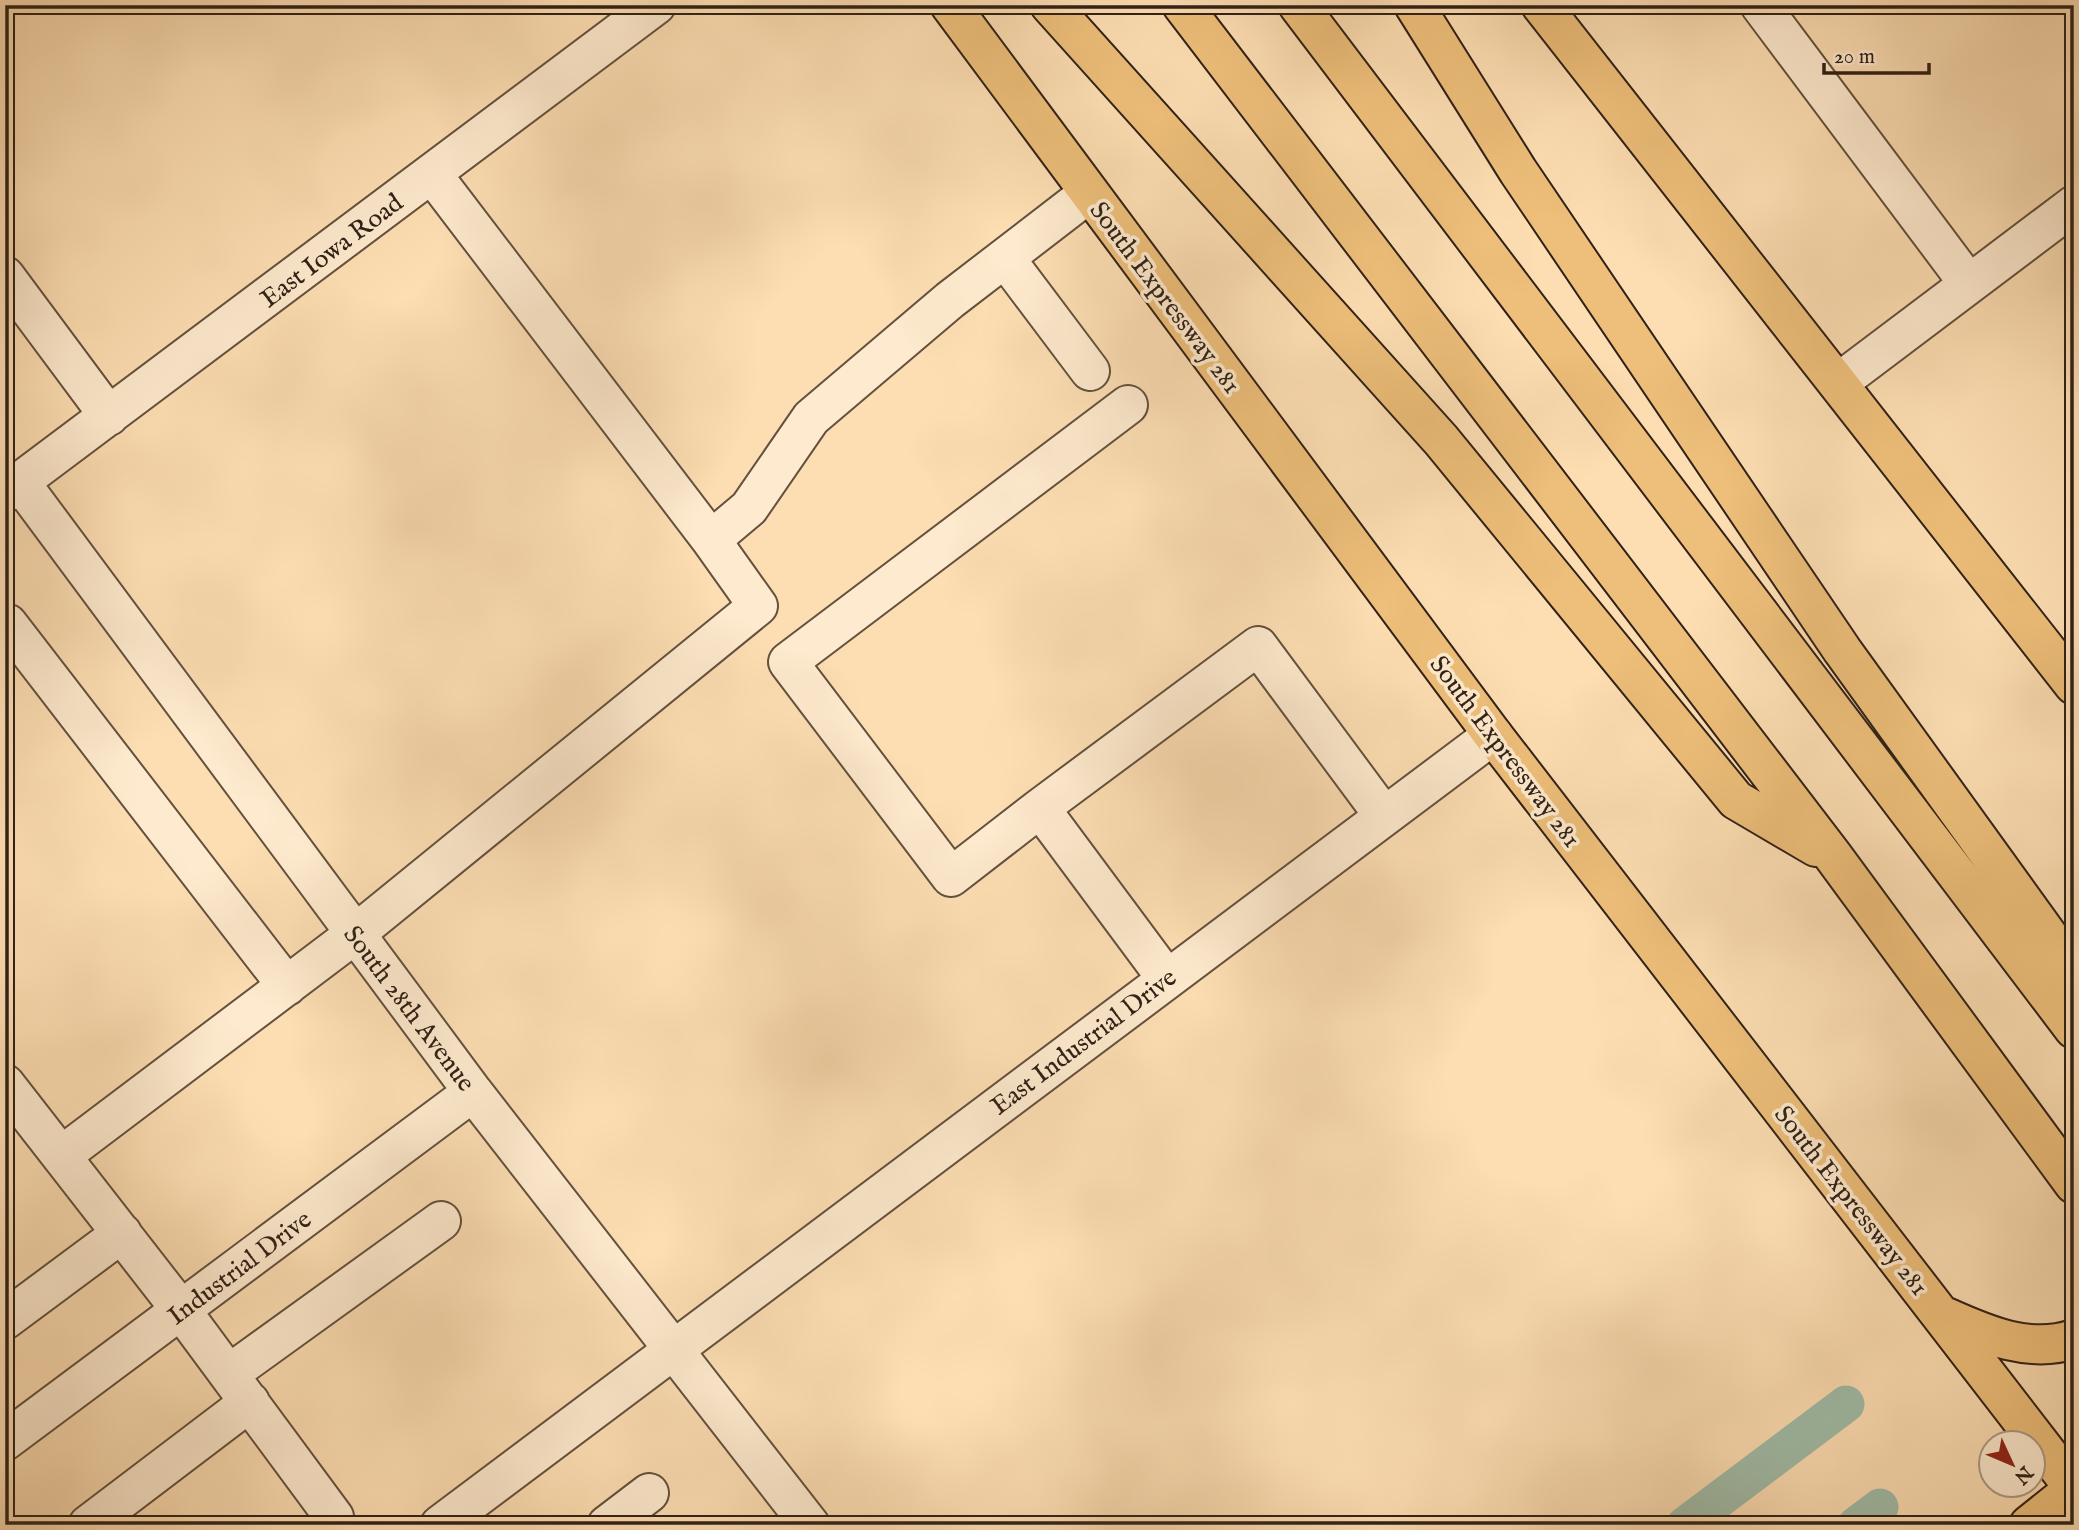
<svg xmlns="http://www.w3.org/2000/svg" width="2079" height="1530" font-family="'IM FELL English',serif">
<rect width="100%" height="100%" fill="#fddeb3"/>
<filter id="stains"><feTurbulence type="fractalNoise" baseFrequency=".00286" numOctaves="4"/><feColorMatrix values="0 0 0 0 .2 0 0 0 0 .09 0 0 0 0 .02 0 0 0 .5 -.17"/></filter>
<radialGradient id="worn" r=".72"><stop offset=".6" stop-color="#630" stop-opacity="0"/><stop offset="1" stop-color="#630" stop-opacity=".3"/></radialGradient>
<g fill="none" stroke-linecap="round" stroke-linejoin="round">
<path stroke="#a0bca8" stroke-width="37" d="M1685,1525L1846,1404
M1856,1525L1880,1507"/>
<defs>
<path id="minor" d="M1760,5L1969,284
M432,174L711,540
M1005,258L1090,371
M5,276L109,416
M1838,383L2074,205
M20,482L473,1092L810,1525
M5,493L656,5
M5,624H8L287,986
M1040,808L951,877L788,662L1128,405
M1167,979L1040,808L1258,646L1384,816
M5,1084L181,1310L334,1517L332,1525
M61,1156L355,934L758,606L711,540L749,508L811,418L950,300L1089,193
M5,1320L122,1233
M229,1374L441,1221
M5,1441L473,1092
M88,1525L250,1402
M440,1525L1493,735
M607,1525L649,1493"/>
<path id="major" d="M950,5L1493,735L2074,1488
M1541,5L2074,685
M1946,1317C1986,1335 2030,1354 2074,1339
M2029,1525L2074,1489"/>
<path id="highway" d="M1050,5L1441,440L1736,800L1816,847
M1182,5L1833,856L2074,1184
M1298,5L2074,1029
M1414,5L1518,171L1842,650L2049,937L2070,1011"/>
</defs>
<use href="#minor" stroke="#63503e" stroke-width="42"/>
<use href="#major" stroke="#302117" stroke-width="42"/>
<use href="#highway" stroke="#302117" stroke-width="42"/>
<use href="#minor" stroke="#feeace" stroke-width="38"/>
<use href="#major" stroke="#eebf7a" stroke-width="38"/>
<use href="#highway" stroke="#eebf7a" stroke-width="38"/>
</g>
<g text-anchor="middle" stroke-width="7" stroke-linejoin="round" paint-order="stroke">
<g font-size="26" fill="#302117" stroke="#feeace">
<text transform="translate(331 250) rotate(-37)" y="9">East Iowa Road</text>
<text transform="translate(1166 297) rotate(53)" y="9">South Expressway 281</text>
<text transform="translate(1506 751) rotate(53)" y="9">South Expressway 281</text>
<text transform="translate(410 1008) rotate(53)" y="9">South 28th Avenue</text>
<text transform="translate(1083 1041) rotate(-37)" y="9">East Industrial Drive</text>
<text transform="translate(1852 1200) rotate(52)" y="9">South Expressway 281</text>
<text transform="translate(239 1267) rotate(-37)" y="9">Industrial Drive</text>
</g>
</g>
<rect width="2079" height="1530" fill="none" stroke="#fddeb3" stroke-width="28"/>
<rect x="7" y="7" width="2065" height="1516" fill="none" stroke="#302117" stroke-width="3.5"/>
<rect x="14" y="14" width="2051" height="1502" fill="none" stroke="#302117" stroke-width="2"/>
<g transform="translate(2012 1464) rotate(134)"><circle r="33" fill="#feeace" stroke="#ac9a85" stroke-width="2"/>
<path d="M0-5L12 26L0 18L-12 26Z" fill="#8f2418"/>
<text y="-10" font-size="19" font-weight="bold" text-anchor="middle" fill="#302117">N</text>
</g>
<path d="M1824 63v10h105v-10" fill="none" stroke="#302117" stroke-width="3.5"/>
<text x="1834" y="63" font-size="21" fill="#302117" stroke="#feeace" stroke-width="5" paint-order="stroke">20 m</text>
<rect width="100%" height="100%" filter="url(#stains)"/>
<rect width="100%" height="100%" fill="url(#worn)"/>
</svg>
